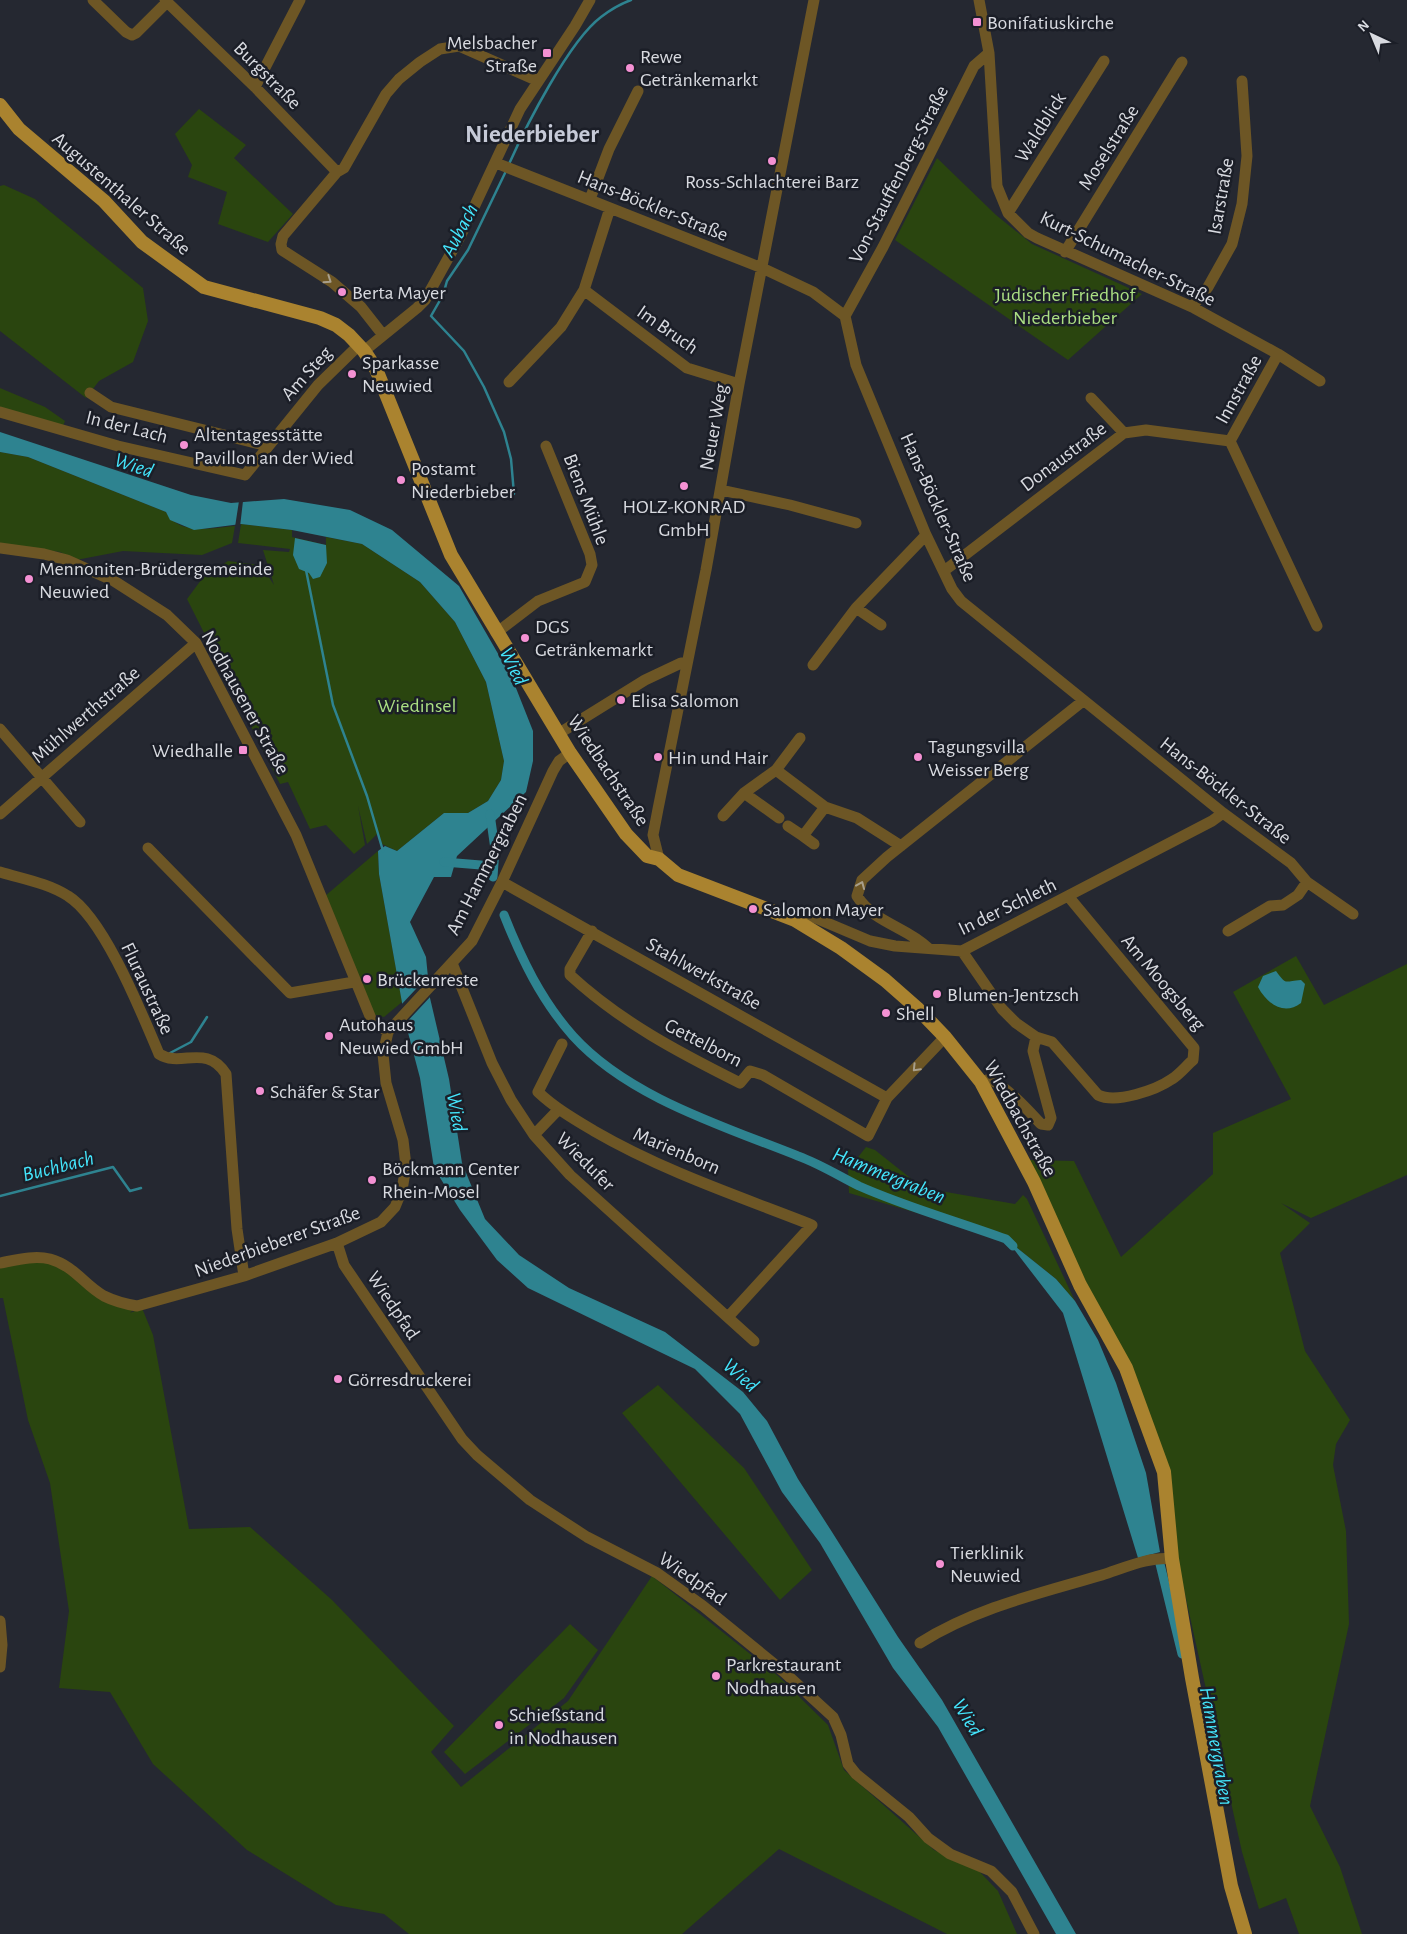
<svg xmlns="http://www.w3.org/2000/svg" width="1407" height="1934" font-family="'Alegreya Sans',sans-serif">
<rect width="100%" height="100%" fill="#252831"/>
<path fill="#2a450f" d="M199,109L246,145L234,158L293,214L268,242L218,224L227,192L188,177L192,165L175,134Z
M937,158L996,215L1032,244L1142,294L1068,360L895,240Z
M4,185L35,199L143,288L148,321L133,362L99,381L86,398L0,331V186Z
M0,388L45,407L65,421L63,426L0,407Z
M0,452L28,457L166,512C179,536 213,528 235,526L232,543L202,555L123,551L76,560L60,552L0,544Z
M241,524L292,530V537L326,545V537L362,544L420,582L455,622L486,682L504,761L501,780L488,801L468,813H444L397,851L382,844L379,832L367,844L358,806L365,845L354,854L326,825L310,829L288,782L280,784L187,599L204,576L228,561L261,565L274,585L263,550L289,552L290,549L238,543Z
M378,851L379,874L402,1002L384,1017L372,1014L325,896Z
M1296,956L1324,1005L1407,964V1175L1311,1218L1281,1203L1310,1223L1280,1253L1305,1351L1350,1420L1336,1444L1333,1465L1346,1531L1349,1624L1310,1806L1340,1867L1362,1934H1299L1286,1898L1259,1909L1242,1852L1177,1558L1169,1471L1030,1160L1074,1161L1121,1257L1213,1174V1133L1291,1099L1233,992Z
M866,1147L875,1150L923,1188L1015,1204L1023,1195L1027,1199L1075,1301L1056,1279L1006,1239L849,1193L848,1170Z
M28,1258L66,1265L102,1295L137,1306L130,1313L142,1308L153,1335L189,1529L250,1527L332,1600L454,1726L431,1752L461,1787L568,1701L652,1576L778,1676L828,1725L844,1770L934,1850L978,1870L998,1891L1017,1934H947L779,1849L682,1934H409L384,1914L336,1905L247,1850L153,1764L110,1692L59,1688L69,1611L50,1483L28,1420L3,1298H0V1263Z
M658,1385L744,1468L812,1570L780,1600L622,1413Z
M570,1624L598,1650L564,1698L465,1774L444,1752Z"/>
<path fill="#2e8390" d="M0,432L191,495L231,503L284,499L350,510L392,530L459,586L512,678L533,731V761L526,792L457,856L451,877H434L410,922L426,957L430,998L449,1079L462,1163L485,1219L519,1255L569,1288L665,1332L743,1392L767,1421L798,1479L832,1532L898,1637L942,1700L1076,1934H1056L938,1727L893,1668L820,1543L782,1492L740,1414L695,1369L528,1288L497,1260L460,1210L434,1168L420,1078L406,1025L379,874L378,851L385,846L397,851L444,813H468L488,801L501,780L504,761L486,682L455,622L420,582L362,544L292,530L241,524L194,530L170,520L166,512L28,457L0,452Z
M295,538L326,545L327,563L320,577L313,579L309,573L299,569L293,555Z
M1276,971C1287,986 1284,981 1301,980L1305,984L1301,1003C1284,1016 1267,1004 1258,987L1263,976Z
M1006,1239L1056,1279L1075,1301L1098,1340L1116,1383L1146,1473L1160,1552L1138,1558L1063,1313Z"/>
<path fill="#252831" d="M239,501H243L240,527H235Z
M430,974L432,995L404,1025L400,1006Z"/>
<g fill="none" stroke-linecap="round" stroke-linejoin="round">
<path stroke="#2e8390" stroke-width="2.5" d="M509,164C526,126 569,41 601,17C610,10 620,4 631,0
M506,171L468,250L447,281L443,295L431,316L464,351L484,387L504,432L511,459L514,494
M306,570L333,705L367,796L383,851
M170,1053L191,1042L207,1017
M0,1196L113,1167L130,1191L141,1188"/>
<path stroke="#2e8390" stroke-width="9" d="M490,814L495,849L493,877
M444,862L493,866
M504,915C521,958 541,1000 573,1036C628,1097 723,1126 798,1156C820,1164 839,1176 859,1186C906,1207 957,1221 1006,1239L1013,1246
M1160,1564L1182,1654"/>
<path stroke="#6d5625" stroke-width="11" d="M93,0L126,32L132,35L136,33L167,2
M165,0L255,87L337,172L344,168L386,94L399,79L420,62L440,49L459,46L538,81
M979,0L989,53L997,186L1008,213L1028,233L1037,238L1192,307L1278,354L1320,381
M255,87L300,0
M496,163L762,268L813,292L845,316L856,365L926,535L952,589L961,601L1223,813L1291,863L1307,882L1353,914
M337,172L283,236L281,244L282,250L332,282L361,307L383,335
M590,199L609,149L638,91
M610,208L584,290L687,368L739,384
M1008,213L1104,61
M1065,252L1182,62
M1192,307L1208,287L1232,244L1242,204L1247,156L1242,81
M845,316L883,247L974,66L989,53
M364,351L417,308L425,300L461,235L520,109L575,26L590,0
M509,382L561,327L584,290
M90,393L111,407L268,446
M1091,398L1124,433
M0,412L118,446L245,475L318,385L359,345
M1230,441L1317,626
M1230,441L1278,354
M721,490L790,505L856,523
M0,548L44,554L67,560L114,581L167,615L196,643L296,835L372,1021L388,1032
M944,571L1124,433L1146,430L1230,441
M856,608L881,625
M496,633L538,601L585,582L592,565L590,554L546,446
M813,665L856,608L926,535
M0,729L80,822
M558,734L645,680L681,663L686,664
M776,770L825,807L857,818L901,846
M744,793L779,818
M0,814L196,643
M723,816L744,793L776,770L800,738
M788,826L803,836L825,807
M803,836L814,844
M148,848L290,993L354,982
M659,859L653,835L658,809L706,570L739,384L814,0
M0,872C23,879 48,883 68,896C104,918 142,1014 159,1054C181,1068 206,1043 226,1074L237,1229L244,1276
M502,882L887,1098
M795,920L806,914L870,941L895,946L962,951L1212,821L1223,813
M592,931L570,969V975C621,1022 678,1052 740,1083L750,1071L763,1075L868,1136L887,1098L945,1037
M1228,931L1270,906L1283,905L1298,895L1307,882
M928,948C907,927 874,923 857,896L862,880L887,857L1083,701
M962,951L1002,1009L1016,1023L1036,1037L1052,1042L1098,1095C1116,1104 1156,1090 1172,1079C1180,1074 1186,1066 1193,1060L1194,1048L1068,896
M452,963L492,1063L511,1100L534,1135L570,1175L754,1341
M562,1044L538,1092C555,1108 574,1119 594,1131C663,1171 738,1196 812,1225L728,1317
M981,1082L990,1079C1011,1091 1025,1107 1041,1124L1048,1125L1051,1118L1033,1051L1036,1037
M534,1135L558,1110
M337,1243L344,1265L462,1439L477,1455L530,1500L587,1537L657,1573L703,1606L784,1672L833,1717L841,1735L848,1764L856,1774L909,1817L928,1838L950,1854L991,1871L1012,1892L1034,1934
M0,1263C16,1260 34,1255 50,1259C75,1266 84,1285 104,1296C114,1301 125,1304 137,1306L244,1276L337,1243L381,1222L395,1207L402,1190L406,1166L403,1140L386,1083L383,1054L388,1032L472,941L502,882L553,771L559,761L570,753
M0,1621L2,1645L0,1667
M920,1643C975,1608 1041,1593 1102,1575C1124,1568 1150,1556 1172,1559"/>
<path stroke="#aa832f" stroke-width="14" d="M0,105L19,129L104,201L142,242L204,287L320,318L336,325L349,335L364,351L376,369L451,555L570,753L626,834L647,856L659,859L678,875L795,920L841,948L885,980L918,1009L945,1037L981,1082L1034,1182L1080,1285L1126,1368L1164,1472L1172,1559L1192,1678L1231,1886L1245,1934"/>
</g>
<defs><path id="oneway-chevron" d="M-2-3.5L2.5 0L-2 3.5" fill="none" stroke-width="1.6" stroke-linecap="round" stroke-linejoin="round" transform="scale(1.25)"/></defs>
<g stroke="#a89f8c">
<use href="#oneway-chevron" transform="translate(328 280) rotate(34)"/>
<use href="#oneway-chevron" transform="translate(861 885) rotate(-67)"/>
<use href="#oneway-chevron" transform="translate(916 1068) rotate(134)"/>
</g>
<g fill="#f491d3" stroke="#1b1e27" stroke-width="2">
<rect x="972" y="17" width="10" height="10" rx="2.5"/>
<rect x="542" y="48" width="10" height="10" rx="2.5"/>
<circle cx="630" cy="68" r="5"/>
<circle cx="772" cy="161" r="5"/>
<circle cx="342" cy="292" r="5"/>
<circle cx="352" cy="374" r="5"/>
<circle cx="184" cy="445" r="5"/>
<circle cx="401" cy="480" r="5"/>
<circle cx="684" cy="486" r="5"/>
<circle cx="29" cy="579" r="5"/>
<circle cx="525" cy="638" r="5"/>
<circle cx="621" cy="700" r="5"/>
<rect x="238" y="745" width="10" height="10" rx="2.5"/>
<circle cx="658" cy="757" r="5"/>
<circle cx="918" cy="757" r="5"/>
<circle cx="753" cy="909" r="5"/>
<circle cx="367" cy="979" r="5"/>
<circle cx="937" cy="994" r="5"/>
<circle cx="886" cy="1013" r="5"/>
<circle cx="329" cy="1036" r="5"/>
<circle cx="260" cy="1091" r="5"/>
<circle cx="372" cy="1180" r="5"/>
<circle cx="338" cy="1379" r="5"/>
<circle cx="940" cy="1564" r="5"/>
<circle cx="716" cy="1676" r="5"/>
<circle cx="499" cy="1725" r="5"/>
</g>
<g text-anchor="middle" stroke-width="5" stroke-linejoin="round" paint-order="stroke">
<g font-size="20" fill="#d8dae0" stroke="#1b1e27" text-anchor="start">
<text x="987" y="29">Bonifatiuskirche</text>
<text x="537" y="49" text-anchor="end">Melsbacher<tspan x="537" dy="23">Straße</tspan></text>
<text x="640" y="63">Rewe<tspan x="640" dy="23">Getränkemarkt</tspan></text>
<text x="772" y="188" text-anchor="middle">Ross-Schlachterei Barz</text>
<text x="352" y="299">Berta Mayer</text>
<text x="362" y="369">Sparkasse<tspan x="362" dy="23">Neuwied</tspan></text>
<text x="194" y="441">Altentagesstätte<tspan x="194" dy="23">Pavillon an der Wied</tspan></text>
<text x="411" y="475">Postamt<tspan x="411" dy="23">Niederbieber</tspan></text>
<text x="684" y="513" text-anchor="middle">HOLZ-KONRAD<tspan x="684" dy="23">GmbH</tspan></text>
<text x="39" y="575">Mennoniten-Brüdergemeinde<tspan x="39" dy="23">Neuwied</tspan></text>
<text x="535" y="633">DGS<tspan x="535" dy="23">Getränkemarkt</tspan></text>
<text x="631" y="707">Elisa Salomon</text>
<text x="928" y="753">Tagungsvilla<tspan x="928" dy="23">Weisser Berg</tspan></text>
<text x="233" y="757" text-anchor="end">Wiedhalle</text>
<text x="668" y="764">Hin und Hair</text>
<text x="763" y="916">Salomon Mayer</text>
<text x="377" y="986">Brückenreste</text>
<text x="947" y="1001">Blumen-Jentzsch</text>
<text x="896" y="1020">Shell</text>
<text x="339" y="1031">Autohaus<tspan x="339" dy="23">Neuwied GmbH</tspan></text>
<text x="270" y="1098">Schäfer &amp; Star</text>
<text x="382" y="1175">Böckmann Center<tspan x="382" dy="23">Rhein-Mosel</tspan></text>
<text x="348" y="1386">Görresdruckerei</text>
<text x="950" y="1559">Tierklinik<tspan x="950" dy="23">Neuwied</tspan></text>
<text x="726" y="1671">Parkrestaurant<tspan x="726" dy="23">Nodhausen</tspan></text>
<text x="509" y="1721">Schießstand<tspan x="509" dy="23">in Nodhausen</tspan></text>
</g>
<g font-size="20" fill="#d8dae0" stroke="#1b1e27">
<text transform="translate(268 75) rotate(45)" y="7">Burgstraße</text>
<text transform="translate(1040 127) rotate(-58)" y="7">Waldblick</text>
<text transform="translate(1108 147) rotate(-58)" y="7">Moselstraße</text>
<text transform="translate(898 174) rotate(-63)" y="7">Von-Stauffenberg-Straße</text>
<text transform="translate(122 193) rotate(41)" y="7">Augustenthaler Straße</text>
<text transform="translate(1220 196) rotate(-80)" y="7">Isarstraße</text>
<text transform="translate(653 205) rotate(22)" y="7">Hans-Böckler-Straße</text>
<text transform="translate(1128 258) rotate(26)" y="7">Kurt-Schumacher-Straße</text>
<text transform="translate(668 329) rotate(35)" y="7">Im Bruch</text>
<text transform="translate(306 373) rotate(-48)" y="7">Am Steg</text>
<text transform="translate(1238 389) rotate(-61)" y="7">Innstraße</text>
<text transform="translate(127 426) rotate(14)" y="7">In der Lach</text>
<text transform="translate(713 427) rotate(-80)" y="7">Neuer Weg</text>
<text transform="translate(1063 456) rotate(-37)" y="7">Donaustraße</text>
<text transform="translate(587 499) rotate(69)" y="7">Biens Mühle</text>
<text transform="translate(939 507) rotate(66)" y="7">Hans-Böckler-Straße</text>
<text transform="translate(246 702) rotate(61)" y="7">Nodhausener Straße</text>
<text transform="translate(85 714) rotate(-41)" y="7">Mühlwerthstraße</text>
<text transform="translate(609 770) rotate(56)" y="7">Wiedbachstraße</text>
<text transform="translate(1226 790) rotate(38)" y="7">Hans-Böckler-Straße</text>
<text transform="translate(486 864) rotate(-63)" y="7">Am Hammergraben</text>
<text transform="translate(1007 906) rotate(-26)" y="7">In der Schleth</text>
<text transform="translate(704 973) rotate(29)" y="7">Stahlwerkstraße</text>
<text transform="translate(1164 982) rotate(50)" y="7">Am Moogsberg</text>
<text transform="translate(148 988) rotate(65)" y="7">Fluraustraße</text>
<text transform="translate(704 1042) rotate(27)" y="7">Gettelborn</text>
<text transform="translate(1021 1118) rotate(61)" y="7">Wiedbachstraße</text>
<text transform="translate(677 1150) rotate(23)" y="7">Marienborn</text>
<text transform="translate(586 1161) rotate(45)" y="7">Wiedufer</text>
<text transform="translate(277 1241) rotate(-20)" y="7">Niederbieberer Straße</text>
<text transform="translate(394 1305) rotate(56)" y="7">Wiedpfad</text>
<text transform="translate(693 1578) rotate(35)" y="7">Wiedpfad</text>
</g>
<g font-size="20" fill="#abdf83" stroke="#1b1e27">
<text x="1065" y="301">Jüdischer Friedhof<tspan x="1065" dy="23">Niederbieber</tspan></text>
<text x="417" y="712">Wiedinsel</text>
</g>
<g font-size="21" font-style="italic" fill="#44e5fc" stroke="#1b1e27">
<text transform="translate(459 230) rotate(-62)" y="7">Aubach</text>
<text transform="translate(134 465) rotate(19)" y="7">Wied</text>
<text transform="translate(514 666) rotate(64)" y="7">Wied</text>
<text transform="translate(457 1112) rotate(80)" y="7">Wied</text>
<text transform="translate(58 1166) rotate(-14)" y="7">Buchbach</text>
<text transform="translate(889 1175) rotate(22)" y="7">Hammergraben</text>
<text transform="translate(741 1375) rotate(41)" y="7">Wied</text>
<text transform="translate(968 1717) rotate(59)" y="7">Wied</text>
<text transform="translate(1217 1746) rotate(80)" y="7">Hammergraben</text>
</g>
<g font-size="25" font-weight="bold" fill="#c6cad7" stroke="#1b1e27">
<text x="532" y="142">Niederbieber</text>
</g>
</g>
<g transform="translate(1372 35) rotate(316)" stroke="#1b1e27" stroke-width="4" paint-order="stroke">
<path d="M0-4L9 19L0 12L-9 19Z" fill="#d8dae0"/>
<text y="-8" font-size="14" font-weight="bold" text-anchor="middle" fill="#d8dae0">N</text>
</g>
</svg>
